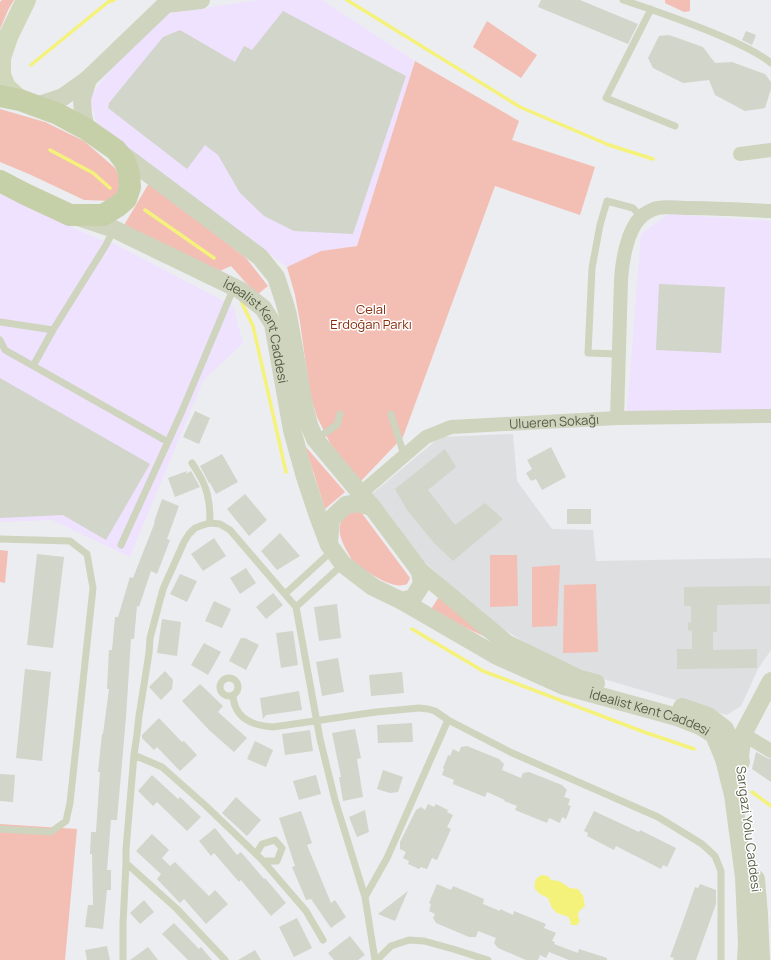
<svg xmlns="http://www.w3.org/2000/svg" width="771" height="960" font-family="Manrope,sans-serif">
<rect width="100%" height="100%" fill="#ecedf0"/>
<path fill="#efe2fe" d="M257,0H322L415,61L357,246L321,251L287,267L97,125L90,97L151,16Z
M0,194L96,238L115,244L233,306L243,343L203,381L130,557L52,520L0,522Z
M669,214L771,221V419L627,412L641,234Z"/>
<path fill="#dddfe1" d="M513,434L517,481L552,529L593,530L596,561L771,558V650L758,669L741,706L727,715L583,673L526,643L490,621L417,555L372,494L440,437Z"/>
<path fill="#f3beb4" d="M2,0H14L8,10L0,29V2Z
M665,0H690V11L684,12L665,3Z
M487,21L537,55L521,78L473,47Z
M415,61L519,121L512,140L595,167L580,215L495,186L403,437L360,482L330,443L317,417L310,394L300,322L295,295L287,267L321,251L357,246Z
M0,109L45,122L84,141L115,168L120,179L118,190L113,201L84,200L29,174L0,162Z
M149,183L246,258L268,286L257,295L231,266L220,271L123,227Z
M305,446L345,492L325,509Z
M351,510L361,512L410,578L407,584C398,588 387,583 378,578C369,573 361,568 353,561C350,558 349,554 347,551C338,535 335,522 351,510Z
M0,550L8,551L5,583L0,582Z
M490,555H517L518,606L490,607Z
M560,565L557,626L532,627V567Z
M596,584L598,652L563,653L564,585Z
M440,595L492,640L430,611Z
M0,824L77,829L65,960H0Z"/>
<path fill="#f5f27c" d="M541,875L548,876L551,880L559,881L570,888L578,889L583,895L585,906C578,912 576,913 580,921L577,925H571L569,917L557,913L552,908L548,898L540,894L535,889C534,882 535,879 541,875Z"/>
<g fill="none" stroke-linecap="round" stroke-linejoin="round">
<path stroke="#f5f27c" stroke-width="3.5" d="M347,0L520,107L609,145L653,159
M31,65L108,2L114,0
M50,150L93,173L110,188
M145,210L214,258
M242,303L253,326L286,472
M412,629L483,671L644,732L694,749
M752,792L771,806"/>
</g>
<path fill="#d1d5ca" d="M541,0H580L638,24L628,44L538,7Z
M283,11L406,76L353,234L294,231L264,216L240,193L218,155L205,145L187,169L108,108L109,103L163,37L180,30L235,62L244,46L252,50Z
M746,31L756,35L752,45L742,40Z
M669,35L703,47L715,63L732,62L765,74L771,82V89L765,108L745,111L715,95L709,80L683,83L653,68L648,58L659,36Z
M659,284L725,287L721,353L656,350Z
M0,378L150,464L106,540L63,515L0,518Z
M195,411L210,418L199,444L183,437Z
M551,447L566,477L542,490L536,479L531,481L526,473L532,469L527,460Z
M445,449L456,467L428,490L455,525L485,503L503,519L453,561L434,543L407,510L395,489Z
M222,454L238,482L216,494L210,483H209L200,466Z
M187,471L186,474L191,471L200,487L175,497L168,478Z
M245,494L267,520L249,536L227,509Z
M162,499L179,506L167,539L170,540L157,574L151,571L139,607L137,606L134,639H131L126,717L117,820H111L107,870H111V890H107L103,929L85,927L88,905H93L92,854H90L91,832H96L100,772H98L102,734H103L109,689H107L109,650H112L115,617H118L130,577L133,578L155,522H154Z
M567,509H591V524H567Z
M280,533L300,556L277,570L261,551Z
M214,538L226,556L203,571L191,554Z
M37,554L64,557L53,648L27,645Z
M246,568L256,583L240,594L230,578Z
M180,574L197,581L187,602L170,594Z
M770,586V604L717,605V632H713V650L757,649V668L677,669V649H692V631L688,630V623L691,622V606H684V587Z
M273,593L283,605L266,619L256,607Z
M214,601L231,609L222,628L205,621Z
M337,604L341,638L319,641L314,607Z
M162,619L181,622L177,656L157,653Z
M293,631L298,665L281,668L276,633Z
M241,638H245L259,645L246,670L229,661Z
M204,643L221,652L208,675L191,665Z
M338,658L344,692L322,696L316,662Z
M25,669L51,672L42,761L16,758Z
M165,671L173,680L172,689L161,700L149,687Z
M402,672L404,693L371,696L369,675Z
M200,684L223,706L218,712L247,738L234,752L209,730L182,701Z
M299,691L302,710L266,715L263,719L260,698Z
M159,718L182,742L184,741L197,755L180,771L157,747L154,750L142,738V735Z
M412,723L413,742L378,743L377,725Z
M355,729L361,758L357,759L363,797L343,801L339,777H341L332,733Z
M310,730L313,751L285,755L282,734Z
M255,741L273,750L266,767L247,759Z
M467,746L499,759L504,764L502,770L521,778L523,773L529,772L562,785L567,790L564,797L570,799L568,805L571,806L566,819L562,817L560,823L549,818L547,823L515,810L517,806L504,801L505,800L487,792L485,797L453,784L454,780L442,775L444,769L443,768L448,755L450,756L453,749L459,752L461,747Z
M756,752L767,758L771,759V782L752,769Z
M383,770L403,777L398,792L390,793L377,789Z
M0,774L15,775L13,802L0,801Z
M152,775L178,799L180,797L201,817L187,831L157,802L153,806L138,791Z
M316,775L321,794L299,800L293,781Z
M236,797L261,820L247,836L222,813Z
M428,804L434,807L436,804L448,810L447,812L453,815L447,827L451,829L437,860L432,858L427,869L421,867L419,869L408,864L409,861L403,858L406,852L400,849V842L416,810L421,807L425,810Z
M365,810L369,832L357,837L349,817Z
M301,811L312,843L307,845L331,903L335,900L346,917L331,928L311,899L306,900L292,867L295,866L279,818Z
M594,811L639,832L640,830L676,848L667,867L663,865L661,869L616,846L614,850L587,836L588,833L584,831Z
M215,828L237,855L241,852L264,879L265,878L286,903L271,916L241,880L239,882L214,853L211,856L199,841Z
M152,834L169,850L162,858L170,866L175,862L209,896L215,890L228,904L206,924L184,899L180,903L157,879L161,874L136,851Z
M437,884L451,890L453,886L484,899L483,904L500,911V909L513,915L514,911L546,924L544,928L556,933L552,941L555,942L554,944L578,953L579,949L607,958V960H569L549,952L546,958L540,955L538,960H526L498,948L494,943L496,938L478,931L476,937H469L436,923L433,918L435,914L429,911L431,904L429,903Z
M700,884L716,890V904L696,960H673L674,958L670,957L685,916L695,887L698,888Z
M408,891L395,921L378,914Z
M144,900L154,912L140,924L130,913Z
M297,918L312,948L294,957L279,927Z
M174,923L199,949L201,947L212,960H188L162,934Z
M350,936L365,955L358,960H334L328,953Z
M107,946L110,960H87L85,950Z
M148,947L158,960H130Z
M255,950L261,960H238Z"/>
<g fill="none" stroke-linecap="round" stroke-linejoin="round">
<path stroke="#cfd4be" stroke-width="7" d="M623,0C659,12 696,25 730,40C745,47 759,53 771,63
M651,9L606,98L675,126
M0,322L53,330L106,245L114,229
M0,340L5,350L168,442
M618,354L588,353L592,268L600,225L607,201L633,208L641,217
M33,366L53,330
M391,414L404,455
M316,439L337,425L340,414
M192,463C199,474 206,485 208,498C210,506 210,515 210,523
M0,539L70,541L87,554L93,588L70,803L66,821L51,832L0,829
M121,545L182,411L234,287
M285,594L333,550
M296,607L343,564
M220 687a9 9 0 1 1 18 0a9 9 0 1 1-18 0Z
M233,695C234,718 253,726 273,727L376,712L419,708L428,709L435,711L448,720
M134,755L162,767L206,806L256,854L263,861H277L282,848L275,840L262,844L256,854
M263,861L306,911L323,940
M126,863L177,909L225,960
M365,897L387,858L448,720L510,752L658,817L702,844L715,856L721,871V960
M123,960V924L126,863V849L134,755L137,734L139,716L149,653L150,638L163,589L184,542L189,534L195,528L203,525L210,523L220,524L230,530L296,607L320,739L335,800L365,897L375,960
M377,960L391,946L409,940L424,941L453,949L488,960"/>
<g stroke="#cfd4be" stroke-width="14">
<path d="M740,154L771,150"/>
<path d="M617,418L621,280C622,262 627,230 641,217C645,213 651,210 657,208C667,206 678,208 688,208C716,208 743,210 771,211"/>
<path id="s1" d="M361,493L426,437L451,427L617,418L771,416"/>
<path d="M743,734L771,751"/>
</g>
<g stroke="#cfd4be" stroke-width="18">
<path d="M36,106L63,97L88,79L166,4L201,0"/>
<path d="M86,129L83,115L82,99L88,79"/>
<path d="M118,151L260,257L276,277L284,301L288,315L304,405L309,425L315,439L372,507L420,571L506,643L580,679L596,683"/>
<path id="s2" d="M81,218L114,229L240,290L263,308L273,324L292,430L305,477L318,516L329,545L343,564L373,587L402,601L497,656L564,686L677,717L700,726L714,735L724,759L733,795L744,877L747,944L746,960"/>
<path d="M329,542L331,519L346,505L358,503L372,507"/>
<path d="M402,601L413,598L422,584L420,571"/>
<path d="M682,707L708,716L725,729L735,753L738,768"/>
<path d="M741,762L740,756L743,734L771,681"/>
<path d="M756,879L759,914L761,960"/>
</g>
<path stroke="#d0d8bc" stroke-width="20" d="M20,100L6,87L1,75V58L8,37L26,0"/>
<path stroke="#c5cfa8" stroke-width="22" d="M0,96L20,100L58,114L86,129L116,150L125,162L129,173L130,187L126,199L118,206L103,215H70L25,194L0,181"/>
</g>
<g text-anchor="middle" stroke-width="3" stroke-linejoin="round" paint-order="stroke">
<g font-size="13" fill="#842c0c" stroke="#fff">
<text x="371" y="314">Celal<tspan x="371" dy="15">Erdoğan Parkı</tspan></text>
</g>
<g font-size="13" fill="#565c43" stroke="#fff">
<text dy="5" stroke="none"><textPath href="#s2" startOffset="220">İdealist Kent Caddesi</textPath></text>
<text dy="5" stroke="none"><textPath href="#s1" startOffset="216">Ulueren Sokağı</textPath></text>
<text dy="5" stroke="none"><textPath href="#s2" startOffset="818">İdealist Kent Caddesi</textPath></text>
<text transform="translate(749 829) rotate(83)" y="5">Sarıgazi Yolu Caddesi</text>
</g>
</g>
</svg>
